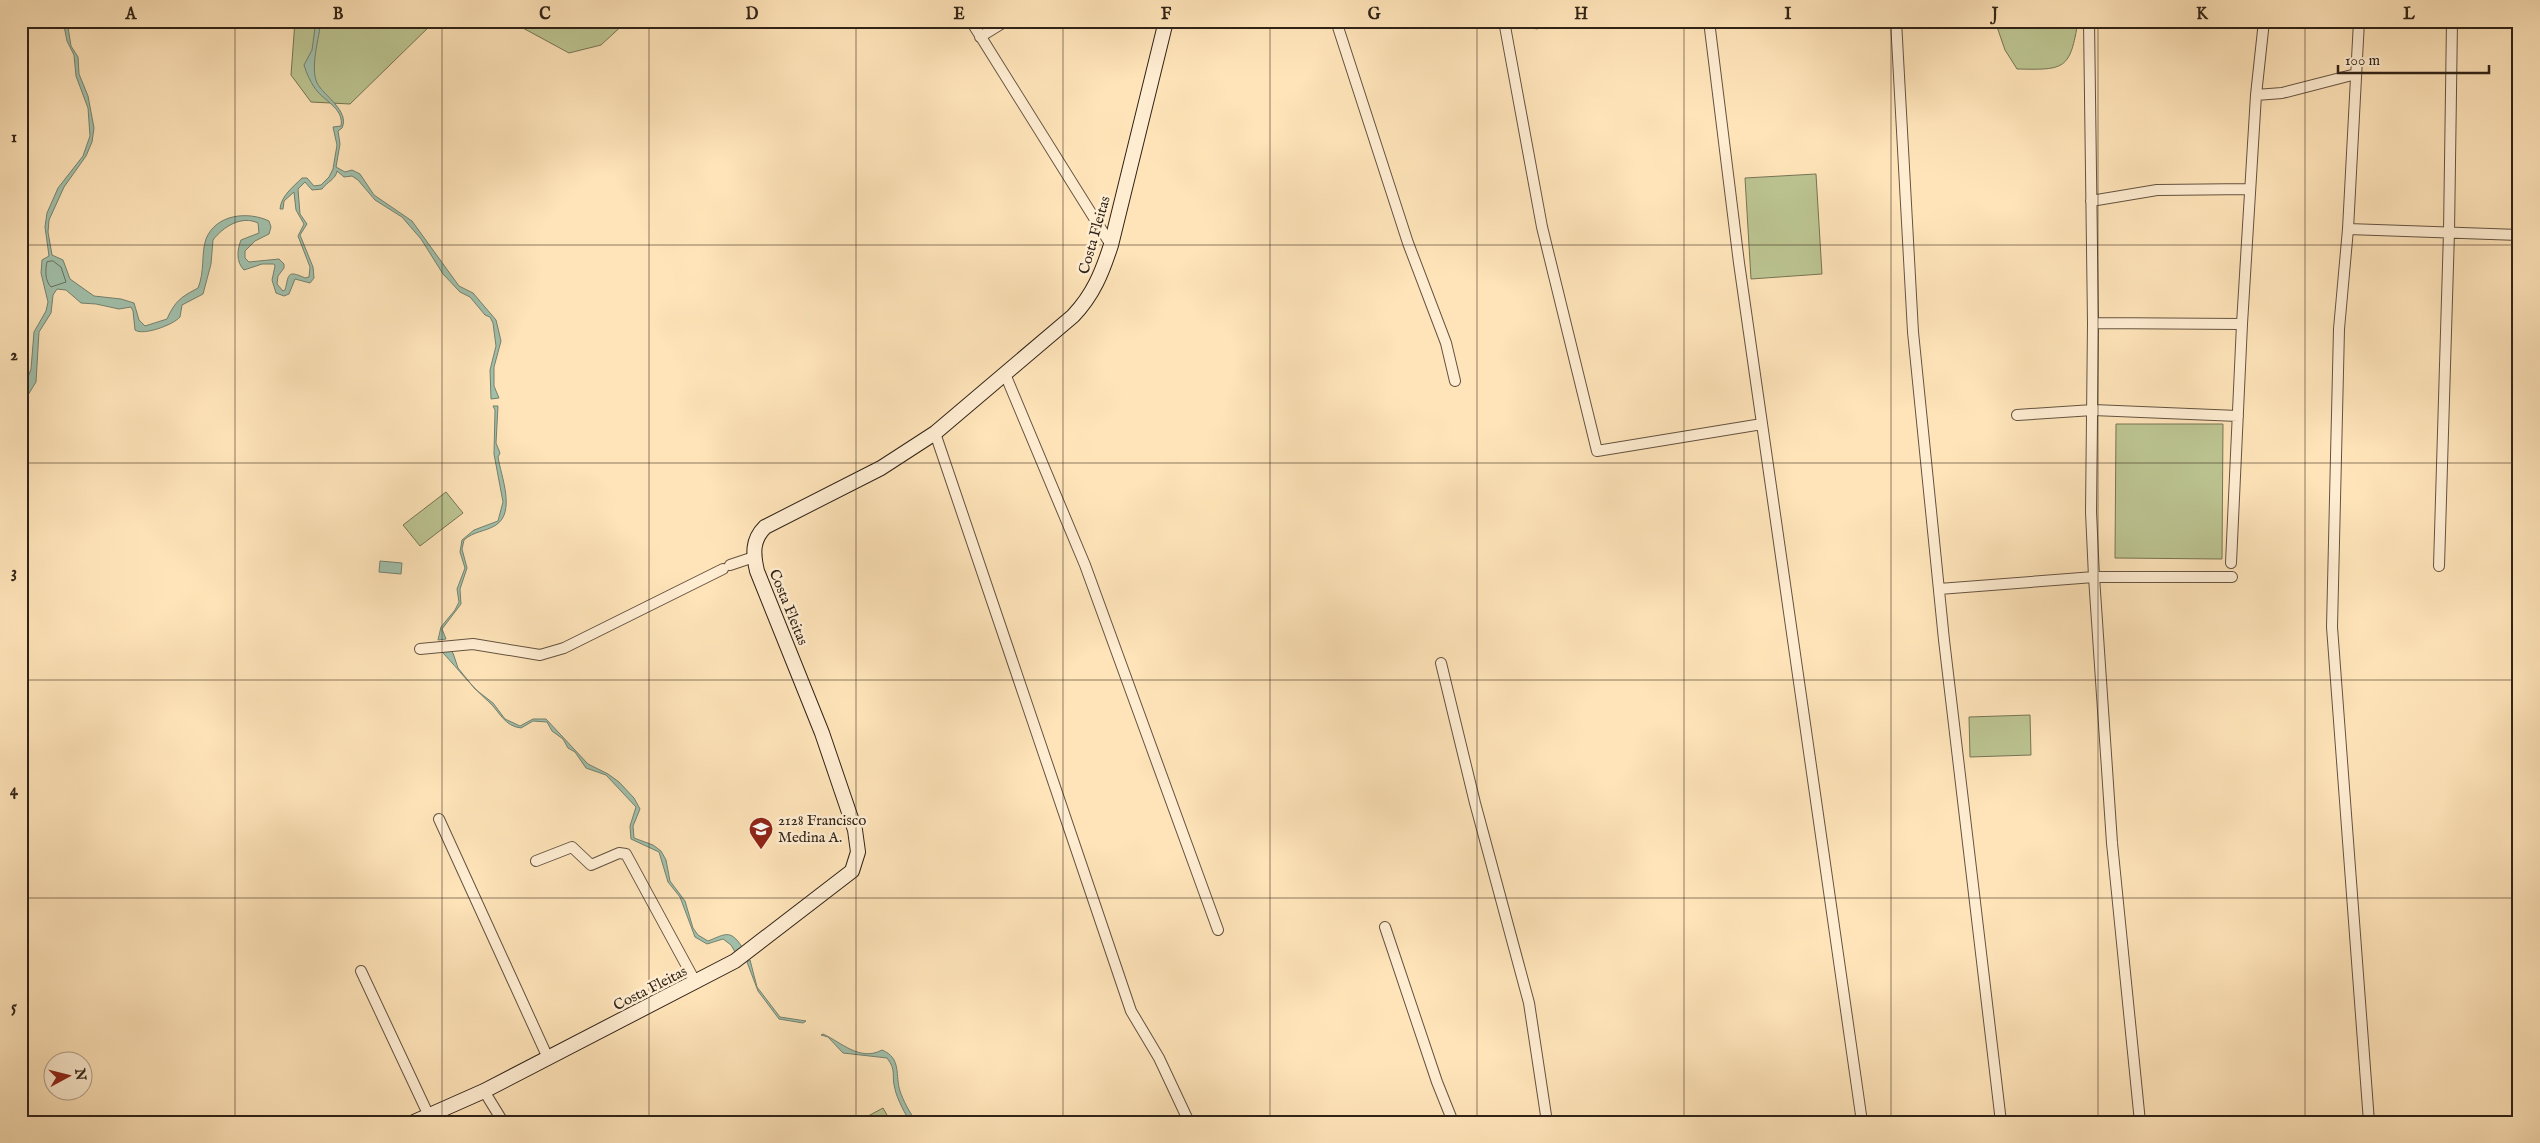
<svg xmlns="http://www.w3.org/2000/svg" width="2540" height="1143" font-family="'IM FELL English',serif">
<rect width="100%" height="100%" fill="#ffe4b9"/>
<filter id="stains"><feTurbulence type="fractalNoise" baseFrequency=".004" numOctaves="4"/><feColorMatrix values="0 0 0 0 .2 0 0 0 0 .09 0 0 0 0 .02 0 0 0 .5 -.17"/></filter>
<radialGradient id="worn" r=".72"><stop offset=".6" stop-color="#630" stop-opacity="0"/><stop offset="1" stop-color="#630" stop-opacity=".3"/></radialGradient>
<path fill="#bcc592" stroke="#767454" d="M295,21H435L350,104L311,102L291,75Z
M510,21H627L601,45L569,53Z
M1523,21H1576L1536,29Z
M1995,21H2078C2070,70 2065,70 2017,69L2005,50Z
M1816,174L1822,274L1751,279L1745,178Z
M2116,424H2223L2222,559L2115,558Z
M446,492L463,513L420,546L403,525Z
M2030,715L2031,755L1970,757L1969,717Z
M883,1108L891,1122H857Z"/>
<path fill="#a1bfaa" stroke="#74816f" d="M63,21H67L71,46L78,57L79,74L88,96L94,128L92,142L86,156L64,187L49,220L48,232L52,255L63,260L70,279L94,296L121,299L134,303L139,320L145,326L167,319C175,301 181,297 198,288C205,271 201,253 206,239C216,214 248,211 269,221L271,227L269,234L255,241L245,251V258L249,262L279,259L284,264V268L278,276L277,284L283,291L285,290C289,276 286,269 305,278L309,277L310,267L298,236L304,224L296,210L294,192L284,201L283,209H280C281,196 293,187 302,178H307L314,186L321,185L329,177L333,169L337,145L333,127L341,126C344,110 327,102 318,92C312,86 306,72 304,65L312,50L316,21H321C319,38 310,67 317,83C324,96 350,111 342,128L338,131L340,144L336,167L345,172L352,170L360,174L374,195L412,221L459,286L473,293L496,320L501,341L494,367V386L499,398L491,399L490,370L496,346L493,323L490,317L485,315L470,297L460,292L443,274L421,239L402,217L375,200L358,180L352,176L344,177L337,171C336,179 327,182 322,189L312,190L305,182L298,189L300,214L307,224L300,235L313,267L314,278L310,283L295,279L289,294L284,296L276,293L272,280L275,266L274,264H262L244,270C236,262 237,250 241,240L259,233L258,223C241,215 223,227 213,240L211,264L203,294L182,305L180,317C173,325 143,336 135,330L133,311L131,307L119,309L96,304L81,303L66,290L57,289L53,295L51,313L39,332L36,382L23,403L21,417V396L31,369L34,332L46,311L48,302L41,273L42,260L49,256L45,227L47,213L58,188L83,156L90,136L88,108L76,76L74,55L67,41Z
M493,406H498L496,443L500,453L498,457C501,476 516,512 496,525C485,532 474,531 464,540L462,549L467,568L460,589L461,604L442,629L446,639L438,640L441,627L455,610L459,602L457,589L465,568L460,552L462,540L474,530L498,521L503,502L494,454L495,410Z
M380,561L402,563L401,574L379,572Z
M449,649L453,653L458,668L475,689L493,703L505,719L520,726L533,719H546L588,764L608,774L619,782L634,798L640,809L633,826L634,838L653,845L661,851L666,860L670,881L685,901L693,928L698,935L708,941C724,935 730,928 742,947L735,952L731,945L723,939L707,944L695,937L680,897L668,882L659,852L631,839L630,826L636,807L606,775L586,768L575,752L568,748L563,739L552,731L547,722L533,721L521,728C504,726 500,712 489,702C471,686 459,670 443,653L442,651Z
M750,960L757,987L780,1017L806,1021L803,1023L779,1019L758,991L747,962Z
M823,1034C841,1042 860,1062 882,1050C902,1058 895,1076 900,1091C903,1100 910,1114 917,1122H911C906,1117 896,1096 895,1089C891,1075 897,1071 887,1058L843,1053L828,1037L821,1035Z"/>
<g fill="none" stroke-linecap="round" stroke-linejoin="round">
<path stroke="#687160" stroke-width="1" d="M53,261L61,267L66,282L51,287C45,281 45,270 47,262Z"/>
<defs>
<path id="minor" d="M971,21L1111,245
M1336,21L1408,243L1446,343L1455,381
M1504,21L1542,227L1597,451L1762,424
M1709,21L1739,263L1862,1122
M1896,21L1913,332L1944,640L2001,1122
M2089,21L2093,323L2091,512L2094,577L2112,843L2140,1122
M2359,21L2348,229L2339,329L2332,627L2369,1122
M980,37L1006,21
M2256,95L2282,93L2356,74
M2091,201L2157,190L2250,189
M2348,229L2519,235
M2093,323L2242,324
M1005,374L1085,565L1218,930
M2017,415L2093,410L2238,416
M935,433L1131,1011L1159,1058L1189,1122
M2231,563L2242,324L2256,95L2264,21
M730,565L754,557
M2439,566L2449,232L2452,21
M1939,589L2094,577H2232
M420,649L473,644L540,655L564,648L723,569
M1441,663L1475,803L1529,1003L1547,1122
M439,819L548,1058
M536,861L572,847L591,865L619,853L626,854L696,983
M1385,927L1437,1082L1453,1122
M361,971L429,1116
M484,1091L503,1122"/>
<path id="secondary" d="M414,1122L484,1091L735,961L852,871L858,852L855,830L822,733L757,571C753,554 752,540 765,527L881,468L935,433L1073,316C1093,295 1102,273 1111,245L1166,21"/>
</defs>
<use href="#minor" stroke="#645340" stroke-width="12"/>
<use href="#secondary" stroke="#302317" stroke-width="16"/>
<use href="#minor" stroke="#ffedd2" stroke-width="10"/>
<use href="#secondary" stroke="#ffedd2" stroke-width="14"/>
</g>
<path fill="none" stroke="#302317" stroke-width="1" stroke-opacity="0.55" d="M235,21V1122M442,21V1122M649,21V1122M856,21V1122M1063,21V1122M1270,21V1122M1477,21V1122M1684,21V1122M1891,21V1122M2098,21V1122M2305,21V1122M21,245H2519M21,463H2519M21,680H2519M21,898H2519"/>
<defs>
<symbol id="school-pin" viewBox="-11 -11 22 30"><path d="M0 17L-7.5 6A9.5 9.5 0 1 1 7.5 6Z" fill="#8f2418" stroke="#ffedd2"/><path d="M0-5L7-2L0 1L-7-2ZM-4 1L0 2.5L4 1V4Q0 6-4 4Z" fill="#fff"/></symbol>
</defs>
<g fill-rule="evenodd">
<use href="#school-pin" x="747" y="815" width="28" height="38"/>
</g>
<g text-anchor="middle" stroke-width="5" stroke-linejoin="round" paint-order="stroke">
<g font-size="15" fill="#302317" stroke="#ffedd2">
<text transform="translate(1094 235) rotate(-74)" y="5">Costa Fleitas</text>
<text transform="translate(789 607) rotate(68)" y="5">Costa Fleitas</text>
<text transform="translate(650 988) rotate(-27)" y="5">Costa Fleitas</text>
</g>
<g font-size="15" fill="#302317" stroke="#ffedd2" text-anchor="start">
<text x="778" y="825">2128 Francisco<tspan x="778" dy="17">Medina A.</tspan></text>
</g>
</g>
<rect width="2540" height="1143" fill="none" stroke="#ffe4b9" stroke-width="55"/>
<g transform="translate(68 1076) rotate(83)"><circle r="24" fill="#ffedd2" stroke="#ac9c87"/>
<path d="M0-4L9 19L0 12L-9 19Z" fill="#8f2418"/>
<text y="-8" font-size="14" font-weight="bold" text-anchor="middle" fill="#302317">N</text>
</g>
<path d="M2338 65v8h151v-8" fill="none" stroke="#302317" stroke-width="2.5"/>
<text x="2345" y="65" font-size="15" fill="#302317" stroke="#ffedd2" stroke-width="4" paint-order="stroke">100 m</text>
<rect x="28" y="28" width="2484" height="1088" fill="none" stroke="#302317" stroke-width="2"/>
<g font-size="16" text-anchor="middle" font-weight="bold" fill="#302317">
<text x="131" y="19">A</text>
<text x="338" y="19">B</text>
<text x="545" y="19">C</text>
<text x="752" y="19">D</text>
<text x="959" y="19">E</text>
<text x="1166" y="19">F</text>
<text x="1374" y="19">G</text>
<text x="1581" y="19">H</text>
<text x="1788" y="19">I</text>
<text x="1995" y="19">J</text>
<text x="2202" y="19">K</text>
<text x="2409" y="19">L</text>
<text x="14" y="142">1</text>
<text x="14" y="360">2</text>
<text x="14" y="577">3</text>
<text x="14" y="795">4</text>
<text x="14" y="1012">5</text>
</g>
<rect width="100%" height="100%" filter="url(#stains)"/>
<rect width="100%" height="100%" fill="url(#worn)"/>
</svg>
